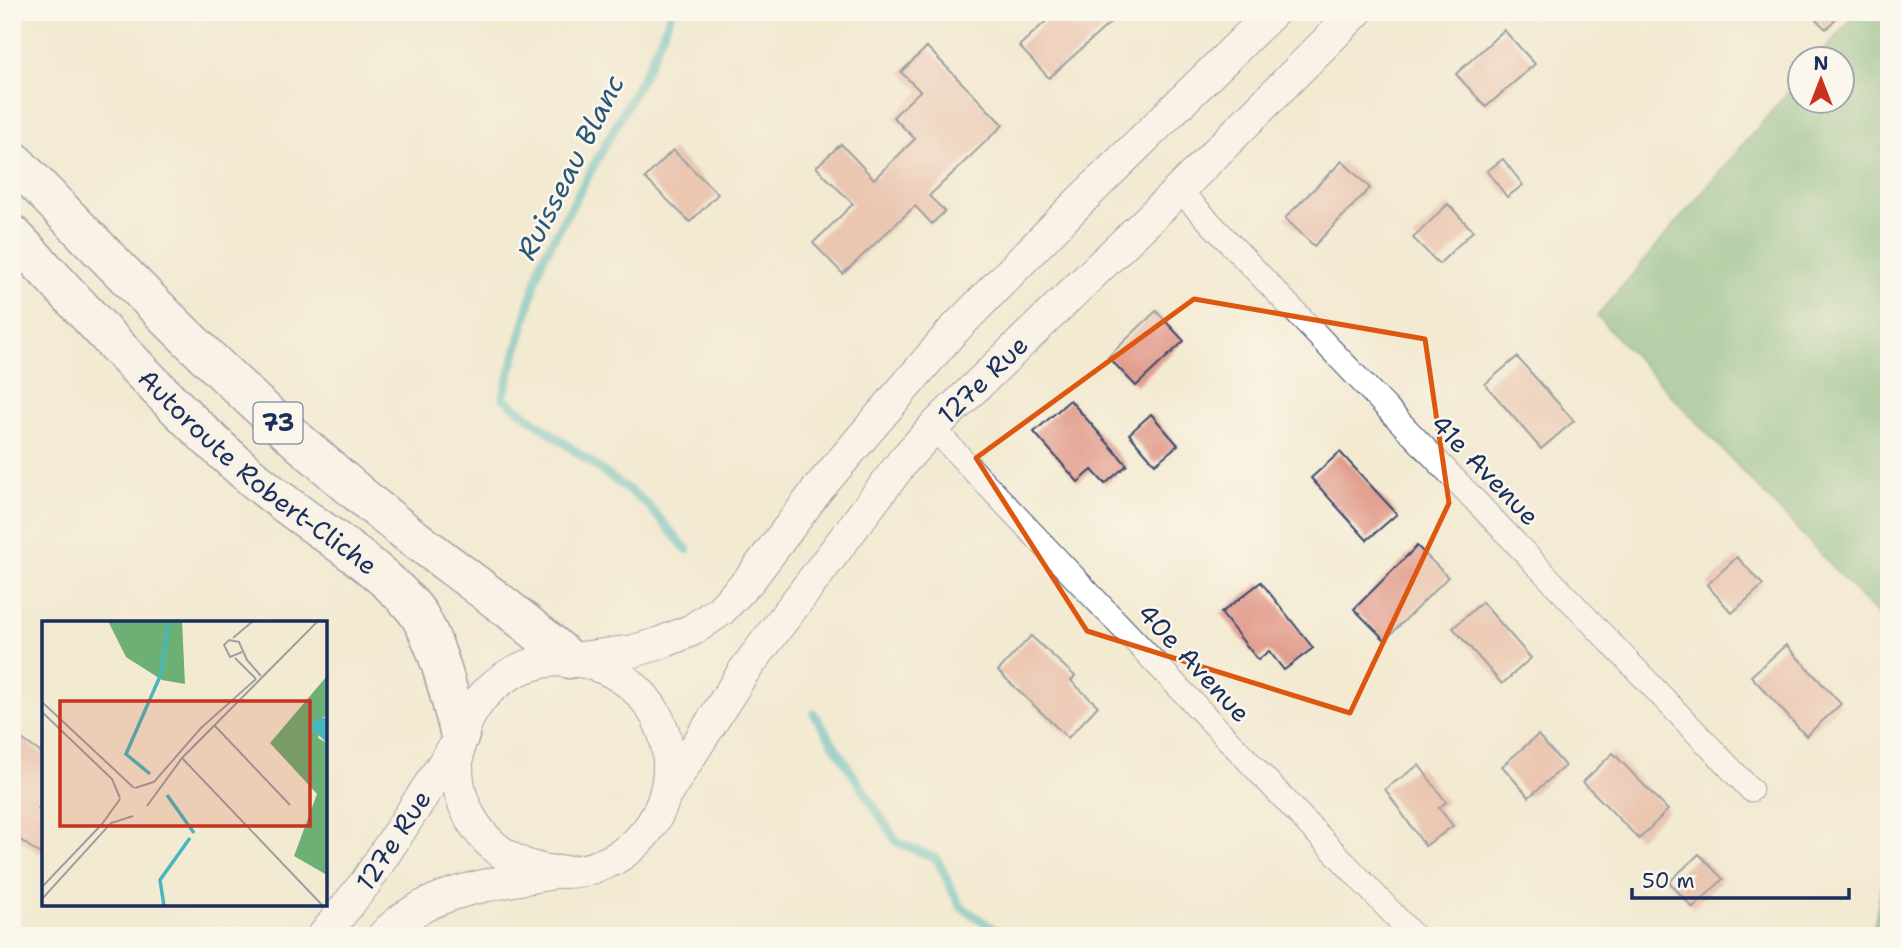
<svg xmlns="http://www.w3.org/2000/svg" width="1901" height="948" font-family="'Shantell Sans',sans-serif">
<rect width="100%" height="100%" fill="#fbf7ec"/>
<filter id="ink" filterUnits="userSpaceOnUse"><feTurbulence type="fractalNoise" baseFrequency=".0143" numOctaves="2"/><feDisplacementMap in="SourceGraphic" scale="14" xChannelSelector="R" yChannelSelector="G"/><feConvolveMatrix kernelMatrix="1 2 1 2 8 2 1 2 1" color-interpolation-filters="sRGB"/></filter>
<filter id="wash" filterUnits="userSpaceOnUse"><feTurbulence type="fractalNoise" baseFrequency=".00686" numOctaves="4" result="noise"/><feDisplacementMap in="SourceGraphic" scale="28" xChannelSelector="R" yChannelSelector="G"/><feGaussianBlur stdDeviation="1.57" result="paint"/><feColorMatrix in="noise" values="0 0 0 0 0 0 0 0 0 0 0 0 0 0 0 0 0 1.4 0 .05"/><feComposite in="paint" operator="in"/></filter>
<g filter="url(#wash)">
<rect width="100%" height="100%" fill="#f3ead2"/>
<path fill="#6cb075" stroke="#44706a" stroke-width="2" d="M1857,12H1889V627L1597,316L1799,79L1800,102H1842V60L1817,59Z
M1889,849V936H1872Z"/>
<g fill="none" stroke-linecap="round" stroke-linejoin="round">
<path stroke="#47b7bd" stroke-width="9" d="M672,12L650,63L542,260L503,398L646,503L687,550
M814,714L897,842L937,859L960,906L1004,936"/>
</g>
<g id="blocks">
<path fill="#e29d8d" d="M1056,12H1122L1049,78L1019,46Z
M1808,12H1842L1826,29Z
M1504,30L1535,64L1486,107L1456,74Z
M927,47L1003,125L929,196L945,211L932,224L915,206L843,274L813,243L853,204L816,167L841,144L874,179L915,139L893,117L920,91L901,72Z
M673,150L718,194L690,222L645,178Z
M1503,159L1523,185L1507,197L1487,171Z
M1342,161L1370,188L1314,246L1285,218Z
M1448,204L1473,231L1439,264L1413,238Z
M1156,311L1184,341L1136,386L1108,357Z
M1517,357L1574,421L1541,449L1485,384Z
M1070,400L1127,465L1105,484L1092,470L1078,482L1034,432Z
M1151,414L1178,445L1155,464L1129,434Z
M1340,452L1397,514L1367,540L1311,478Z
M1417,546L1448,577L1385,640L1354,609Z
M1737,557L1763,585L1732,613L1707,585Z
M1261,582L1313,648L1284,670L1269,651L1258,660L1221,613Z
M1482,602L1531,658L1502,684L1453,628Z
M1031,636L1075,676L1071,681L1098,706L1068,738L998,671Z
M1786,645L1841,704L1806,736L1751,676Z
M12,732L44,755V801L38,809L44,813V849L40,854L12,834Z
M1538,735L1565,766L1529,797L1502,766Z
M1613,753L1668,810L1639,839L1583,782Z
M1419,765L1446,802L1439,808L1453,826L1425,846L1385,789Z
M1699,854L1723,879L1693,908L1669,882Z"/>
</g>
</g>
<g filter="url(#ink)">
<use href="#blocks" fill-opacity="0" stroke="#3b4b6f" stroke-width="2"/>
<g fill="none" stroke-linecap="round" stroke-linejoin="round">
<defs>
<path id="street" d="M1179,190L1751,790
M933,428L1414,936"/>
<g id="secondary">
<path d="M573,659L633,651L658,644L692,630L720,611L751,578L818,489L950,334L1076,205L1273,12"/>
<circle cx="563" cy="766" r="106"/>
<path id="s1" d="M666,794L744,671L904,460L933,428L1179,190L1356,12"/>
<path id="s2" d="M323,936L366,882L457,743"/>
<path d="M383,936C426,890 490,885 548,874"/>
</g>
<g id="highway">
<path d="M12,159C112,262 211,367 320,460C348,485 376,509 406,532C461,574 517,613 569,659"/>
<path id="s3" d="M12,234C91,317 167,405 255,480C297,516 345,543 386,580C397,590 410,602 419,615C440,650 449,696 460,735"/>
</g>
</defs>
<use href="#street" stroke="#3b4b6f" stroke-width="25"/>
<use href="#secondary" stroke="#3b4b6f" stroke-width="34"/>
<use href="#highway" stroke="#3b4b6f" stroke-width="41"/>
<use href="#street" stroke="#fff" stroke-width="23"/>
<use href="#secondary" stroke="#fff" stroke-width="32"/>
<use href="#highway" stroke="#fff" stroke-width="38"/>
</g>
</g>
<path d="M0 0H1901V948H0ZM1194,299L1425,339L1449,503L1350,713L1087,631L976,458Z" fill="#f3ead2" fill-opacity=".55" fill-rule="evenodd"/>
<path fill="none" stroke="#de5710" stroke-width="5" stroke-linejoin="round" d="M1194,299L1425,339L1449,503L1350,713L1087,631L976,458Z"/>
<g text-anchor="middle" stroke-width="5" stroke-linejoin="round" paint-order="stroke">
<rect fill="#fbf7ec" stroke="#5e6b89" stroke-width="2" x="253.5" y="402.5" width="49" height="41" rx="5"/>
<g font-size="24" font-weight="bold" fill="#1b2f5e">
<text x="278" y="431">73</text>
</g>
<g font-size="26" fill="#1b2f5e" stroke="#fbf7ec">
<text dy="9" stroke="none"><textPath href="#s1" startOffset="523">127e Rue</textPath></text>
<text transform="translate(1485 470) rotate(46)" y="9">41e Avenue</text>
<text dy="9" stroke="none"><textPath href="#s3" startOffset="343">Autoroute Robert-Cliche</textPath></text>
<text transform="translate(1194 663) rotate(47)" y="9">40e Avenue</text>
<text dy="9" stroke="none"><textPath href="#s2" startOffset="119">127e Rue</textPath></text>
</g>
<g font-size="28" font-style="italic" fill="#28587a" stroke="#fbf7ec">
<text transform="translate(570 167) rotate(-63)" y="10">Ruisseau Blanc</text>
</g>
</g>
<g transform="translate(42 621)">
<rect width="285" height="285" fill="#f3ead2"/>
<path d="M66,0H140L143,63L120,59L84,36ZM285,55V97L281,96L276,117L285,122V254L252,235L275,173L228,122Z" fill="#6cb075"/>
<path d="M276,97H285V122L268,106Z" fill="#47b7bd"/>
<path fill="none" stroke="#47b7bd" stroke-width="3.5" d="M108,153L84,133L119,53L127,0M125,174L152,212M122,285L118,259L148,217"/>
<path fill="none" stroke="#9d9fa4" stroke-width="2" d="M191,17L211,0M200,31L188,36L182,24L187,19L197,21L205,39L219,55M193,37L214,58M0,81L92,167M0,91L70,158L78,177M173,105L248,184M140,137L281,285M93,167L112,161L159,107L214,58M105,185L140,137L276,0M0,266L60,203L78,178M0,278L69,202L91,195"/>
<path fill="#c8321e" fill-opacity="0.15" stroke="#c8321e" stroke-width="3.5" d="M18,80H268V205H18Z"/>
<rect width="285" height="285" fill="none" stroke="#1b2f5e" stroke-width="3.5"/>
</g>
<rect width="1901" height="948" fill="none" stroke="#fbf7ec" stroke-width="42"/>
<g transform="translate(1821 80)"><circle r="33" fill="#fbf7ec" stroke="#a1a7b3" stroke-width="2"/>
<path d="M0-5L12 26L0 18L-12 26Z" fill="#c8321e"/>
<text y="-10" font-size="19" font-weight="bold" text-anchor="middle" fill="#1b2f5e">N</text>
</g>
<path d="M1632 888v10h217v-10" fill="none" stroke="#1b2f5e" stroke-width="3.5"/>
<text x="1642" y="888" font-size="21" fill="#1b2f5e" stroke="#fbf7ec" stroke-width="5" paint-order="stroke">50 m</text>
</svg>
